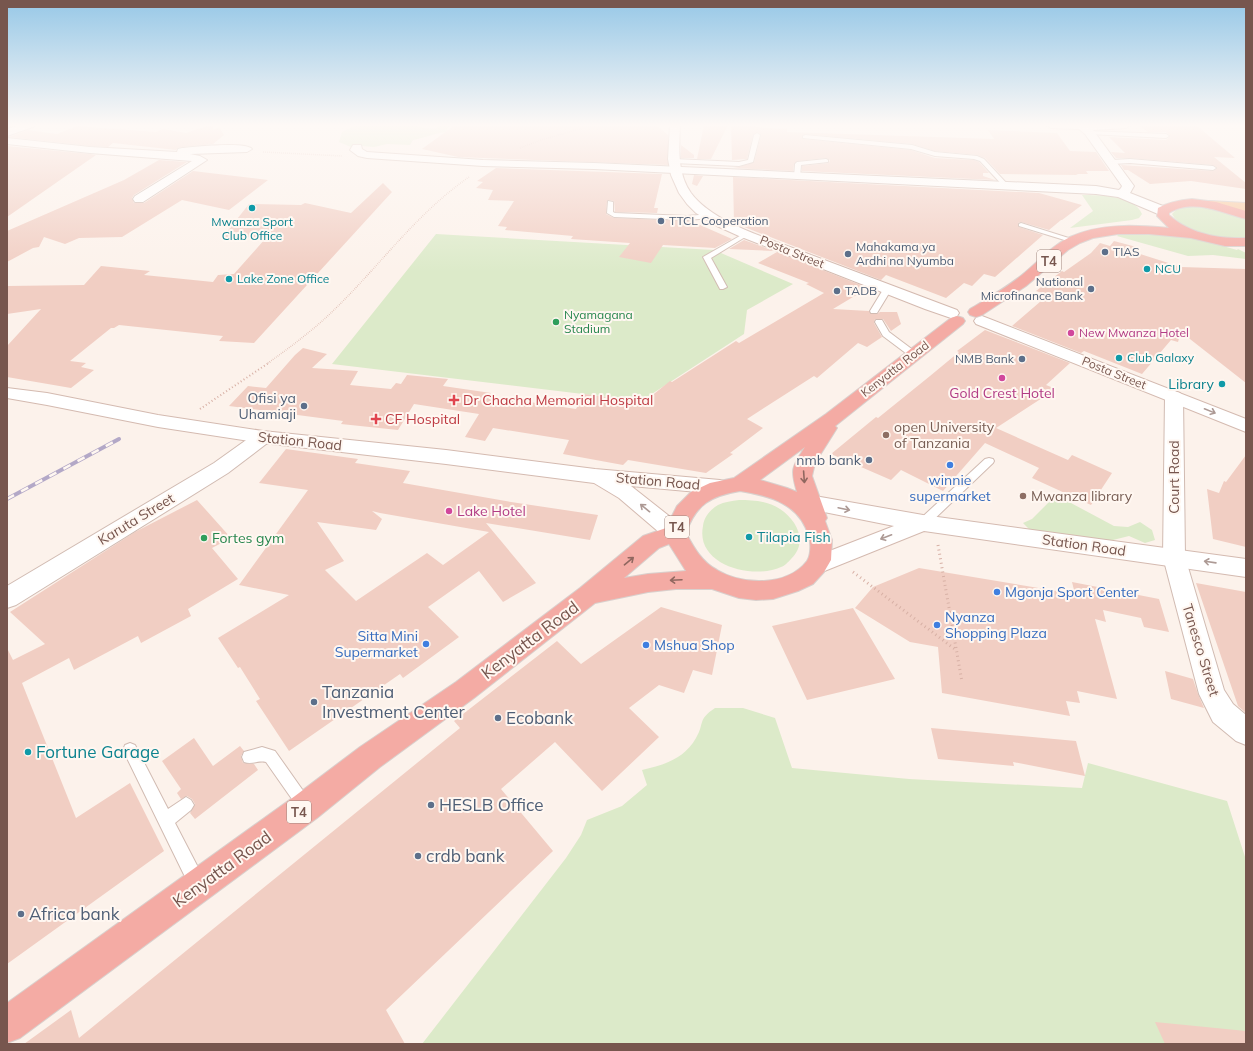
<svg xmlns="http://www.w3.org/2000/svg" width="1253" height="1051" font-family="Mulish,sans-serif">
<rect width="100%" height="100%" fill="#fcf2eb"/>
<path fill="#dceac9" d="M356,125H405L435,129L439,125H451L448,127L446,132C435,133 425,138 413,140L410,145L387,144L374,147L362,146L351,147L339,142L342,132Z
M1082,195C1098,195 1135,195 1142,214L1139,218L1132,220L1070,228L1093,211Z
M1184,207C1205,206 1225,210 1244,219L1246,220V238C1224,238 1184,236 1172,214L1177,209Z
M436,234L714,250L793,284L747,310L744,334L641,401L332,364Z
M1119,234H1153L1191,237L1237,250L1238,249L1246,253V259L1213,255L1188,256L1117,236Z
M1056,495L1114,526L1128,527L1140,522L1152,530L1155,540L1145,543L1129,536L1113,540L1102,546L1030,530L1023,523L1032,519Z
M739,500C753,500 768,501 780,509C798,521 808,543 791,559C788,562 785,566 781,567C753,580 695,565 703,526C704,517 710,510 718,505C724,502 732,501 739,500Z
M715,708H743L775,718L792,768L909,779L1082,788L1088,763L1227,801L1246,860V1044H422L566,858L581,835L587,820L622,806L647,785L642,770C664,765 684,759 696,738C705,723 697,720 715,708Z"/>
<path fill="#f1cec3" fill-rule="evenodd" d="M210,125H213V130L219,127L224,135L213,144L182,147L178,148L176,150L113,143L108,147L90,146L9,137L28,130L57,134L77,126L156,132L163,129L186,133Z
M455,125H656L668,135V165L483,158L458,157L422,149Z
M704,125H728L711,159H697Z
M731,125H756V127L787,129V132L994,139L988,130L1057,133L1070,151L1096,152L1109,171H1086L1088,174H1076L1078,175L1000,174L985,158L977,155L935,151L912,144L805,134L802,136L803,139L911,150L935,158L974,160L979,162L989,173H983V176L995,180L802,171V166L829,163L830,160L826,158L797,161L794,164L793,171L733,168L739,167L754,162L761,135L758,132L753,135L747,159L732,160Z
M1138,125H1196L1235,158L1214,157L1246,183V189L1191,181L1150,184L1128,170H1124L1121,165L1213,171L1217,168L1213,165L1130,158H1116L1111,152L1125,153L1109,137L1166,140L1170,136L1166,132H1148Z
M681,145L694,155V158H681Z
M7,146L90,154L96,155L7,217Z
M159,160L187,162L134,195L132,198L134,203H144L193,171L268,180L229,210L182,200L122,237L79,238L65,244L44,237L39,247L33,248L7,262V231L124,180Z
M496,168L662,174L654,208H658L657,213L615,212L614,201L608,200L607,201L606,214L614,218L691,221L732,239L715,248L663,245L651,263L619,257L630,243L571,239L573,236L505,230L507,227L498,226L514,201L488,200L493,190L476,188L483,182L477,181Z
M694,175L703,176L697,186L692,184Z
M733,177L1039,193L1082,205L1062,220H1061L1049,230L1021,222L1018,223L1019,227L1043,235L995,277L984,274L972,286L964,283L946,298L886,275L881,280L734,223Z
M383,183L392,192L254,343L219,341L223,336L119,325L114,328H111L70,361L86,363L81,367L94,370L71,388L7,377V346L41,309L7,314V286L84,285L101,266L150,271L144,275L213,282L218,275L234,274L265,239H258L259,237L222,238L249,204L301,205L305,203L351,213Z
M744,240L774,251L729,249Z
M1114,241L1140,248L1137,253L1181,267L1246,269V383L1181,332L1178,342L1171,340L1142,374L1084,351L1081,353L1012,326L1048,295L1036,291L1062,271L1064,272L1091,253L1100,243L1110,246Z
M777,252L868,288L833,309L869,311L871,314H877L880,312H897L901,324L891,331L883,319H875L874,323L882,337L867,347L858,343L817,378L814,376L747,419L763,428L730,453L733,454L706,473L628,460L623,465L563,454L569,440L493,428L485,441L465,437L479,414L414,404L398,430L341,424L343,421L229,406L248,386L266,388L295,355L303,348L327,354L312,368L358,371L350,385L391,389L396,383L401,384L407,375L448,379L443,386L491,393L490,396L576,409L584,394L644,402L670,381L672,382L736,341L739,343L824,293L806,284L809,283L758,263Z
M985,330L1070,363L1046,385L1056,389L996,428L1068,460L1072,455L1112,473L1091,505L1032,478L1039,468L985,443L943,491L901,470L891,480L831,454L876,417L878,418L930,376L959,352L957,351Z
M286,449L358,459L355,463L410,471L403,483L511,502L598,515L590,540L486,523L536,583L503,602L479,571L428,607L459,637L403,678L400,674L289,751L256,701L260,699L240,667L238,668L218,638L289,595L239,585L308,490L259,483ZM372,511L380,513L489,532L443,565L427,553L356,601L325,570L344,561L317,522L376,530L382,519Z
M1246,455V547L1213,539L1207,489L1219,493L1224,481L1226,482Z
M197,500L231,538L212,548L238,579L188,609L191,616L141,643L138,636L74,670L69,658L22,683L76,818L130,783L164,851L7,964V648L13,660L45,644L10,612L135,532Z
M919,568L1075,594L1072,582L1159,599L1169,632L1144,627L1141,618L1103,610L1106,622L1095,619L1117,699L1077,691L1080,703L1066,701L1070,716L942,693L938,647L910,642L855,608L873,587Z
M1196,583L1246,592V713L1238,706Z
M661,607L722,625L712,675L693,670L684,693L659,685L629,708L659,737L602,791L555,742L501,789L553,851L386,1010L405,1044H24L71,1010L79,1038L460,728L454,721L557,641L581,664Z
M853,608L895,679L807,700L772,626Z
M1165,671L1193,679L1198,694L1204,708L1171,699Z
M931,728L1076,741L1085,776L1013,762L1014,766L938,759Z
M194,738L213,766L240,746L244,751L241,756L243,763L254,764L258,770L195,819L190,813L195,804L192,799L187,796L181,799L177,793L181,789L162,761Z
M1155,1022L1246,1031V1044H1165Z"/>
<g fill="none" stroke-linecap="round" stroke-linejoin="round">
<defs>
<path id="lane" d="M1087,131L1166,134L1169,136L1166,138L1089,134L1087,133Z
M757,133L760,135L753,162L739,166L674,163L671,161L674,159L739,162L748,160L754,135Z
M805,135L912,145L935,152L977,156L984,159L1010,187L1005,188L980,161L974,159L935,156L911,149L803,138V136Z
M826,159L828,160V162L801,165L800,177L797,179L794,177L795,164L797,162Z
M1130,159L1213,166L1216,168L1213,170L1130,163L1112,164L1109,162L1112,160Z
M608,201L613,202V212L615,213L687,216L711,214L714,216L711,218L687,220L614,217L607,213Z
M1021,223L1075,240L1076,241L1071,242L1019,226V224Z
M745,233L750,234L711,258L727,287L723,289H720L703,257Z
M884,288H887L891,290L877,313H871L870,311Z
M876,320H882L889,332L917,353L918,355L917,357H911L883,336L875,322Z
M989,458L993,459L994,461L993,463L927,526H919L918,523L919,520L985,459Z
M130,743L135,745L168,809L186,797L191,800L194,805L191,810L175,823L203,877L205,883L203,889L197,891L191,889L123,750L125,745Z
M262,747L275,751L311,802L314,807L311,812L306,815L301,812L266,762C258,760 252,765 244,762L242,757L244,752Z"/>
<path id="street" d="M19,125H34L33,127L7,136V129Z
M1046,125H1131L1126,128L1093,130L1134,186L1130,193L1168,208L1169,211L1168,214H1158L1118,197L1096,194L594,169L483,166L367,158L358,156L350,150L353,145H361L362,149L367,152L483,160L594,163L1096,186L1119,190L1121,188L1122,186L1085,134L1079,129L1051,128Z
M7,138L90,147L177,152L178,149L182,148C194,147 246,141 252,149L247,152L190,154L200,156L207,160L143,202H135L133,199L135,196L192,161L90,153L7,144Z
M1174,391L1180,393L1183,397L1185,557L1224,690L1233,704L1246,715V745L1236,741L1213,722L1199,694L1163,557L1165,397L1168,393Z
M263,431L270,433L273,437L270,441L228,473L16,605L7,608V586L214,463L256,433Z"/>
<path id="secondary" d="M670,125H680C679,148 677,173 691,193C715,225 775,240 811,255C860,273 908,292 957,310L959,313L957,316L951,318L925,309L739,236L717,226L696,213L687,204L679,193L671,175L668,159Z
M982,316L1246,419V432L976,324L974,321L976,318Z
M7,388L47,393L158,415L263,431L446,450L595,469L720,480L727,482L730,487L727,492L720,494L631,486L683,527L686,533L683,539L675,541L667,539L619,498L594,483L446,464L263,443L158,427L47,405L7,398Z
M792,492L923,515L1246,559V577L924,531L817,574L809,571L805,565L809,559L894,526L784,504L781,499L784,494Z"/>
<path id="primary" d="M1210,201L1246,203V211L1206,208L1204,205L1206,202Z"/>
<path id="highway" d="M1192,199L1216,202L1246,211V219C1222,213 1193,198 1169,213V215C1190,234 1219,239 1246,238V246H1225L1191,238L1149,234H1118L1093,238L1080,243L1068,250L1026,286L982,315L976,317L970,315L968,312L970,309C988,298 1006,288 1022,275C1037,263 1051,246 1070,237C1101,223 1136,225 1169,228L1157,216L1158,208C1169,202 1180,200 1192,199Z
M957,316L963,318L965,321L963,324L835,426L837,428L815,463L812,476L827,518L825,521L832,540L831,560L824,572L813,584L798,591L773,599L756,600L739,598L712,589H676L648,592L595,603L474,698L380,767L317,818L20,1038L7,1043V1003L295,796L360,747L456,682L580,588L643,536L666,528L677,506L691,492L710,483L734,478L826,414L951,318ZM805,447C792,467 790,469 797,492L787,488L760,480ZM740,491C771,496 800,504 809,537C811,543 811,555 807,561C787,587 742,585 717,570C702,562 694,548 686,533C696,504 711,496 740,491ZM669,544L686,571L648,574L624,578L659,548Z"/>
</defs>
<use href="#lane" stroke="#d1bbb2" stroke-width="2"/>
<use href="#street" stroke="#d1bbb2" stroke-width="2"/>
<use href="#secondary" stroke="#d4bab0" stroke-width="2"/>
<use href="#primary" stroke="#d9d0cd" stroke-width="2"/>
<use href="#highway" stroke="#d9d0cd" stroke-width="2"/>
<path stroke="#d7b0a5" stroke-width="1.5" stroke-dasharray="0.5 1.5" stroke-linecap="butt" d="M520,148L541,140L594,125
M263,152L342,156
M268,363C292,346 316,328 337,307C382,263 416,214 469,177"/>
<path stroke="#d7b0a5" stroke-width="2" stroke-dasharray="1 2.5" stroke-linecap="butt" d="M200,409L270,362"/>
<path stroke="#d7b0a5" stroke-width="3" stroke-dasharray="1 3.5" stroke-linecap="butt" d="M938,545L962,682
M853,572L956,650"/>
<use href="#lane" fill="#fff" fill-rule="evenodd"/>
<use href="#street" fill="#fff" fill-rule="evenodd"/>
<use href="#secondary" fill="#fff" fill-rule="evenodd"/>
<use href="#primary" fill="#f8cca6" fill-rule="evenodd"/>
<use href="#highway" fill="#f4aba4" fill-rule="evenodd"/>
<defs>
<path id="rail" d="M7,499L119,439"/>
</defs>
<use href="#rail" stroke="#b3a8c7" stroke-width="4"/>
<use href="#rail" stroke="#fff7f1" stroke-width="2.5" stroke-dasharray="8" stroke-linecap="butt"/>
</g>
<defs><path id="oneway-shaft" d="M-6 0H5M1.5-3L5.5 0L1.5 3" fill="none" stroke-width="1.6" stroke-linecap="round" stroke-linejoin="round"/></defs>
<g stroke="#ad9a95">
<use href="#oneway-shaft" transform="translate(1210 411) rotate(22)"/>
<use href="#oneway-shaft" transform="translate(645 508) rotate(-141)"/>
<use href="#oneway-shaft" transform="translate(844 509) rotate(12)"/>
<use href="#oneway-shaft" transform="translate(886 537) rotate(159)"/>
<use href="#oneway-shaft" transform="translate(1210 562) rotate(-172)"/>
</g>
<g stroke="#90675f">
<use href="#oneway-shaft" transform="translate(804 477) rotate(86)"/>
<use href="#oneway-shaft" transform="translate(629 561) rotate(-40)"/>
<use href="#oneway-shaft" transform="translate(676 580) rotate(177)"/>
</g>
<linearGradient id="sky" x2="0" y2="1"><stop stop-color="#97c8e7"/><stop offset="0.46" stop-color="#fef9f6"/><stop offset="1" stop-color="#fef9f6" stop-opacity="0"/></linearGradient>
<rect width="1253" height="272" fill="url(#sky)"/>
<g fill="#0f9aa8" stroke="#fff7f1" stroke-width="1.5">
<circle cx="252" cy="208" r="4"/>
<circle cx="1147" cy="269" r="4"/>
<circle cx="229" cy="279" r="4"/>
<circle cx="1119" cy="358" r="4"/>
<circle cx="1222" cy="384" r="4"/>
<circle cx="749" cy="537" r="4"/>
<circle cx="28" cy="752" r="4"/>
</g>
<g fill="#5c6f8a" stroke="#fff7f1" stroke-width="1.5">
<circle cx="661" cy="221" r="4"/>
<circle cx="1105" cy="252" r="4"/>
<circle cx="848" cy="254" r="4"/>
<circle cx="1091" cy="289" r="4"/>
<circle cx="837" cy="291" r="4"/>
<circle cx="1022" cy="359" r="4"/>
<circle cx="304" cy="406" r="4"/>
<circle cx="869" cy="460" r="4"/>
<circle cx="314" cy="702" r="4"/>
<circle cx="498" cy="718" r="4"/>
<circle cx="431" cy="805" r="4"/>
<circle cx="418" cy="856" r="4"/>
<circle cx="21" cy="914" r="4"/>
</g>
<g fill="#2e9e5b" stroke="#fff7f1" stroke-width="1.5">
<circle cx="556" cy="322" r="4"/>
<circle cx="204" cy="538" r="4"/>
</g>
<g fill="#d1479c" stroke="#fff7f1" stroke-width="1.5">
<circle cx="1071" cy="333" r="4"/>
<circle cx="1002" cy="378" r="4"/>
<circle cx="449" cy="511" r="4"/>
</g>
<g fill="#e0444e" stroke="#fff7f1" stroke-width="1.5">
<path d="M452 394h4v4h4v4h-4v4h-4v-4h-4v-4h4z"/>
<path d="M374 413h4v4h4v4h-4v4h-4v-4h-4v-4h4z"/>
</g>
<g fill="#8d6e63" stroke="#fff7f1" stroke-width="1.5">
<circle cx="886" cy="435" r="4"/>
<circle cx="1023" cy="496" r="4"/>
</g>
<g fill="#3f7fe0" stroke="#fff7f1" stroke-width="1.5">
<circle cx="950" cy="465" r="4"/>
<circle cx="997" cy="592" r="4"/>
<circle cx="937" cy="625" r="4"/>
<circle cx="426" cy="644" r="4"/>
<circle cx="646" cy="645" r="4"/>
</g>
<g text-anchor="middle" stroke-width="4" stroke-linejoin="round" paint-order="stroke">
<g font-size="12" fill="#4e5e75" stroke="#fff7f1" text-anchor="start">
<text x="669" y="225">TTCL Cooperation</text>
<text x="856" y="251">Mahakama ya<tspan x="856" dy="14">Ardhi na Nyumba</tspan></text>
<text x="1113" y="256">TIAS</text>
<text x="1083" y="286" text-anchor="end">National<tspan x="1083" dy="14">Microfinance Bank</tspan></text>
<text x="845" y="295">TADB</text>
<text x="1014" y="363" text-anchor="end">NMB Bank</text>
</g>
<g font-size="12" fill="#0d838f" stroke="#fff7f1" text-anchor="start">
<text x="252" y="226" text-anchor="middle">Mwanza Sport<tspan x="252" dy="14">Club Office</tspan></text>
<text x="1155" y="273">NCU</text>
<text x="237" y="283">Lake Zone Office</text>
<text x="1127" y="362">Club Galaxy</text>
</g>
<g font-size="12" fill="#77564e" stroke="#fff7f1">
<text transform="translate(792 252) rotate(22)" y="4">Posta Street</text>
<text transform="translate(895 369) rotate(-38)" y="4">Kenyatta Road</text>
<text transform="translate(1114 373) rotate(22)" y="4">Posta Street</text>
</g>
<g font-size="12" fill="#27864d" stroke="#fff7f1" text-anchor="start">
<text x="564" y="319">Nyamagana<tspan x="564" dy="14">Stadium</tspan></text>
</g>
<g font-size="12" fill="#b23c85" stroke="#fff7f1" text-anchor="start">
<text x="1079" y="337">New Mwanza Hotel</text>
</g>
<g fill="#fff7f1" stroke="#a0867f" stroke-width="1">
<rect x="1037" y="250" width="24" height="22" rx="3"/>
<rect x="665" y="516" width="24" height="22" rx="3"/>
<rect x="287" y="801" width="24" height="22" rx="3"/>
</g>
<g font-size="13" font-weight="bold" fill="#77564e">
<text x="1049" y="266">T4</text>
<text x="677" y="532">T4</text>
<text x="299" y="817">T4</text>
</g>
<g font-size="14" fill="#0d838f" stroke="#fff7f1" text-anchor="end">
<text x="1214" y="389">Library</text>
<text x="757" y="542" text-anchor="start">Tilapia Fish</text>
</g>
<g font-size="14" fill="#b23c85" stroke="#fff7f1">
<text x="1002" y="398">Gold Crest Hotel</text>
<text x="457" y="516" text-anchor="start">Lake Hotel</text>
</g>
<g font-size="14" fill="#4e5e75" stroke="#fff7f1" text-anchor="end">
<text x="296" y="403">Ofisi ya<tspan x="296" dy="16">Uhamiaji</tspan></text>
<text x="861" y="465">nmb bank</text>
</g>
<g font-size="14" fill="#be3a42" stroke="#fff7f1" text-anchor="start">
<text x="463" y="405">Dr Chacha Memorial Hospital</text>
<text x="385" y="424">CF Hospital</text>
</g>
<g font-size="14" fill="#785e54" stroke="#fff7f1" text-anchor="start">
<text x="894" y="432">open University<tspan x="894" dy="16">of Tanzania</tspan></text>
<text x="1031" y="501">Mwanza library</text>
</g>
<g font-size="14" fill="#77564e" stroke="#fff7f1">
<text transform="translate(300 441) rotate(6)" y="5">Station Road</text>
<text transform="translate(1174 477) rotate(-90)" y="5">Court Road</text>
<text transform="translate(658 481) rotate(5)" y="5">Station Road</text>
<text transform="translate(136 519) rotate(-31)" y="5">Karuta Street</text>
<text transform="translate(1084 545) rotate(8)" y="5">Station Road</text>
<text transform="translate(1201 650) rotate(73)" y="5">Tanesco Street</text>
</g>
<g font-size="14" fill="#366cbe" stroke="#fff7f1" text-anchor="start">
<text x="950" y="485" text-anchor="middle">winnie<tspan x="950" dy="16">supermarket</tspan></text>
<text x="1005" y="597">Mgonja Sport Center</text>
<text x="945" y="622">Nyanza<tspan x="945" dy="16">Shopping Plaza</tspan></text>
<text x="418" y="641" text-anchor="end">Sitta Mini<tspan x="418" dy="16">Supermarket</tspan></text>
<text x="654" y="650">Mshua Shop</text>
</g>
<g font-size="14" fill="#27864d" stroke="#fff7f1" text-anchor="start">
<text x="212" y="543">Fortes gym</text>
</g>
<g font-size="17" fill="#77564e" stroke="#fff7f1">
<text transform="translate(530 640) rotate(-37)" y="6">Kenyatta Road</text>
<text transform="translate(222 869) rotate(-36)" y="6">Kenyatta Road</text>
</g>
<g font-size="17" fill="#4e5e75" stroke="#fff7f1" text-anchor="start">
<text x="322" y="698">Tanzania<tspan x="322" dy="20">Investment Center</tspan></text>
<text x="506" y="724">Ecobank</text>
<text x="439" y="811">HESLB Office</text>
<text x="426" y="862">crdb bank</text>
<text x="29" y="920">Africa bank</text>
</g>
<g font-size="17" fill="#0d838f" stroke="#fff7f1" text-anchor="start">
<text x="36" y="758">Fortune Garage</text>
</g>
</g>
<rect width="1253" height="1051" fill="none" stroke="#77564e" stroke-width="16"/>
</svg>
